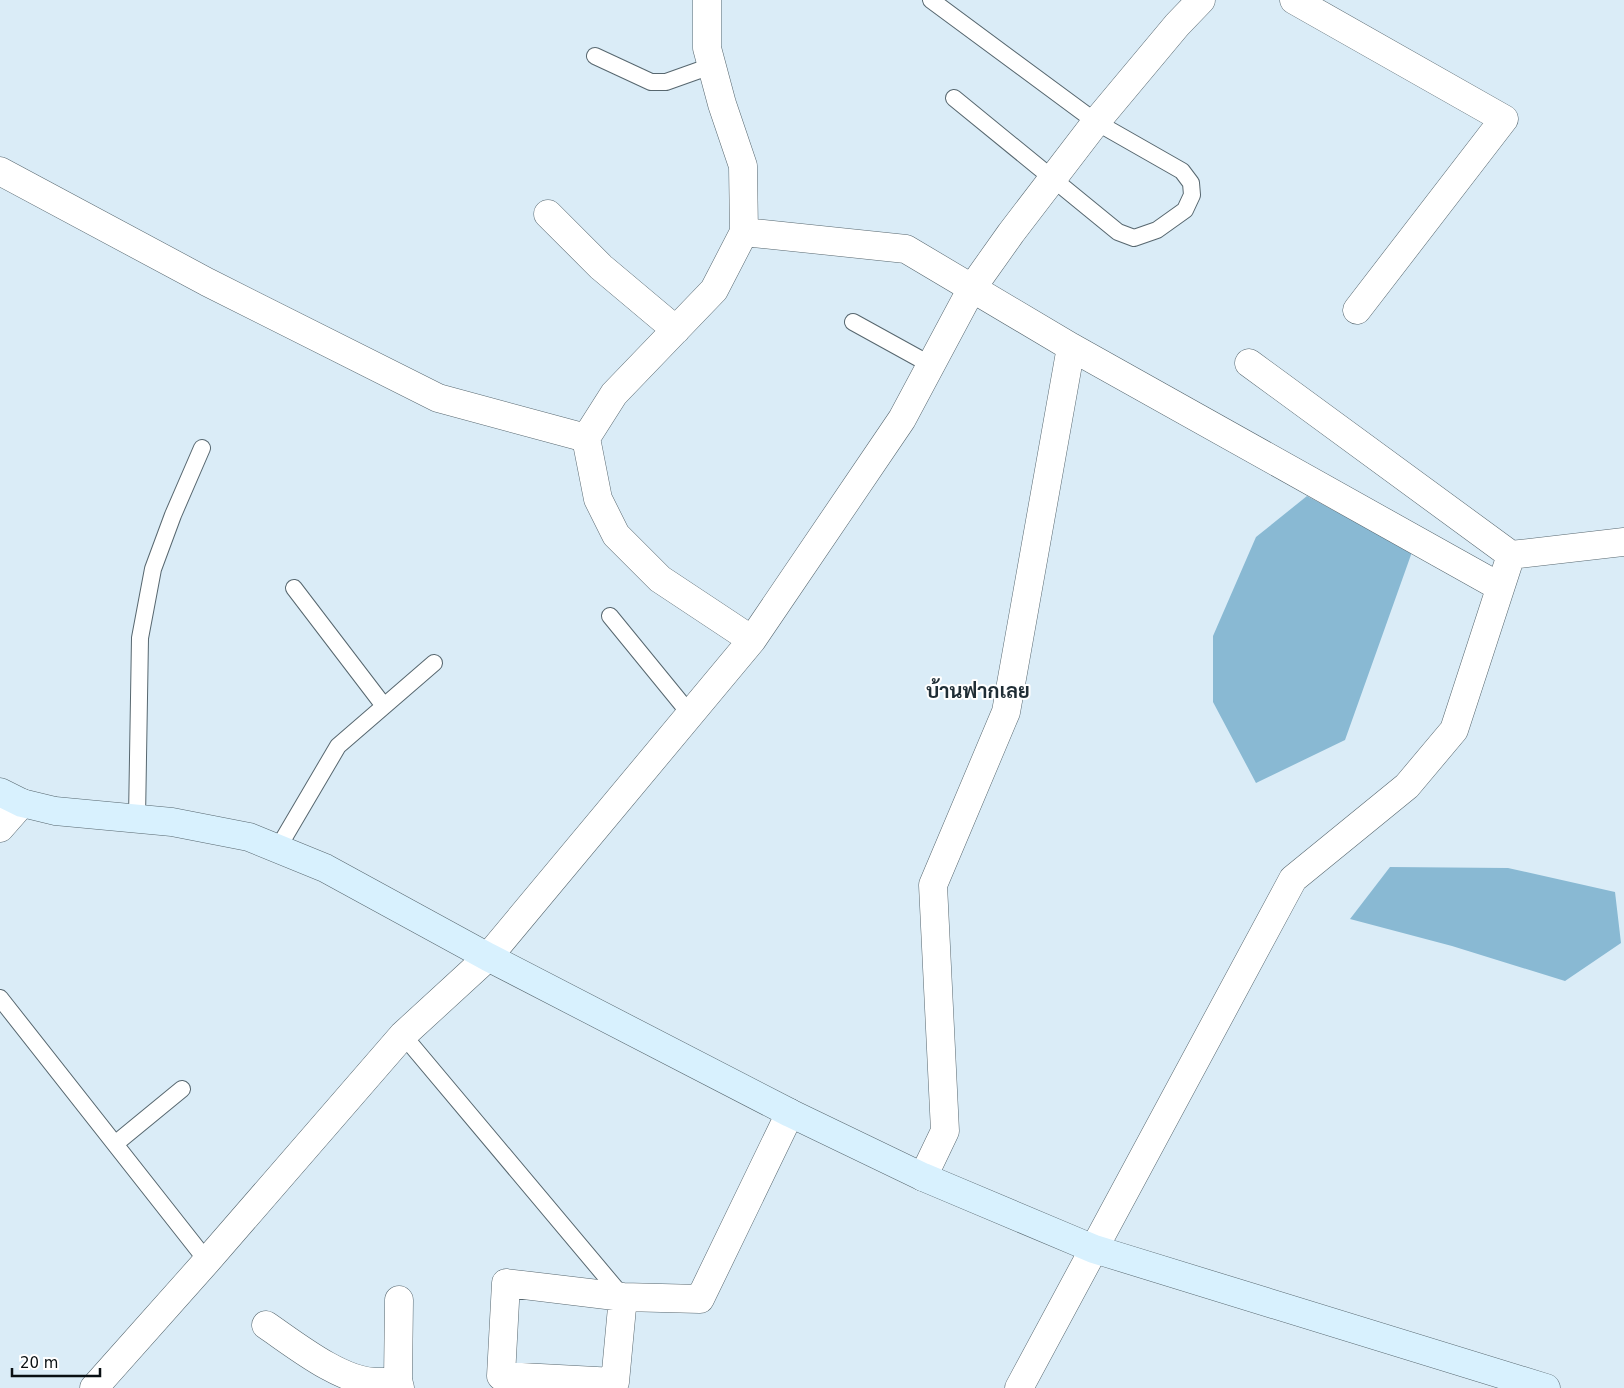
<svg xmlns="http://www.w3.org/2000/svg" width="1624" height="1388" font-family="'DejaVu Sans',Sarabun,sans-serif">
<rect width="100%" height="100%" fill="#daecf7"/>
<path fill="#89b9d3" d="M1307,496L1412,552L1345,740L1256,783L1213,702V636L1256,537Z
M1390,867L1508,868L1615,892L1621,943L1565,981L1452,946L1350,919Z"/>
<g fill="none" stroke-linecap="round" stroke-linejoin="round">
<defs>
<path id="lane" d="M931,0L1096,122L1182,171L1191,183L1192,195L1185,210L1157,230L1134,238L1118,232L954,98
M595,56L651,82H666L711,66
M853,322L931,365
M294,588L384,706
M610,616L690,714
M137,818L140,638L153,569L173,515L202,448
M278,848L338,746L434,663
M0,998L207,1261
M403,1035L623,1297
M115,1144L182,1089"/>
<path id="street" d="M707,0V48L722,104L743,166L744,232L714,290L614,394L586,438L598,499L616,535L660,579L752,640
M1294,0L1504,119L1357,310
M0,171L207,282L438,398L586,438
M548,214L601,267L676,330
M744,232L906,249L1071,347L1500,587
M1249,363L1511,555L1624,542
M0,828L22,803
M923,1177L945,1131L933,885L1006,712L1071,347
M623,1297L615,1382L501,1376L506,1283L623,1297L700,1299L790,1113
M399,1300L398,1380L400,1388
M266,1325C294,1344 340,1381 375,1382C383,1382 391,1381 398,1380
M94,1388L207,1261L403,1035L488,957L752,640L902,419L972,288L1011,233L1096,122L1177,25L1201,0
M1019,1388L1293,879L1407,786L1454,730L1511,555"/>
<path id="secondary" d="M0,792L22,803L55,811L172,822L249,837L325,868L488,957L790,1113L923,1177L1094,1249L1546,1388"/>
</defs>
<use href="#lane" stroke="#57676f" stroke-width="18"/>
<use href="#street" stroke="#57676f" stroke-width="29"/>
<use href="#secondary" stroke="#57676f" stroke-width="29"/>
<use href="#lane" stroke="#fff" stroke-width="16"/>
<use href="#street" stroke="#fff" stroke-width="28"/>
<use href="#secondary" stroke="#d8f1fe" stroke-width="28"/>
</g>
<g text-anchor="middle" stroke-width="4" stroke-linejoin="round" paint-order="stroke">
<g font-size="20" font-weight="bold" fill="#1f2d35" stroke="#fff">
<text x="978" y="698">บ้านฟากเลย</text>
</g>
</g>
<path d="M12 1368v8h88v-8" fill="none" stroke="#0a1013" stroke-width="2.5"/>
<text x="20" y="1368" font-size="15" fill="#0a1013" stroke="#ffffff" stroke-width="4" paint-order="stroke">20 m</text>
</svg>
